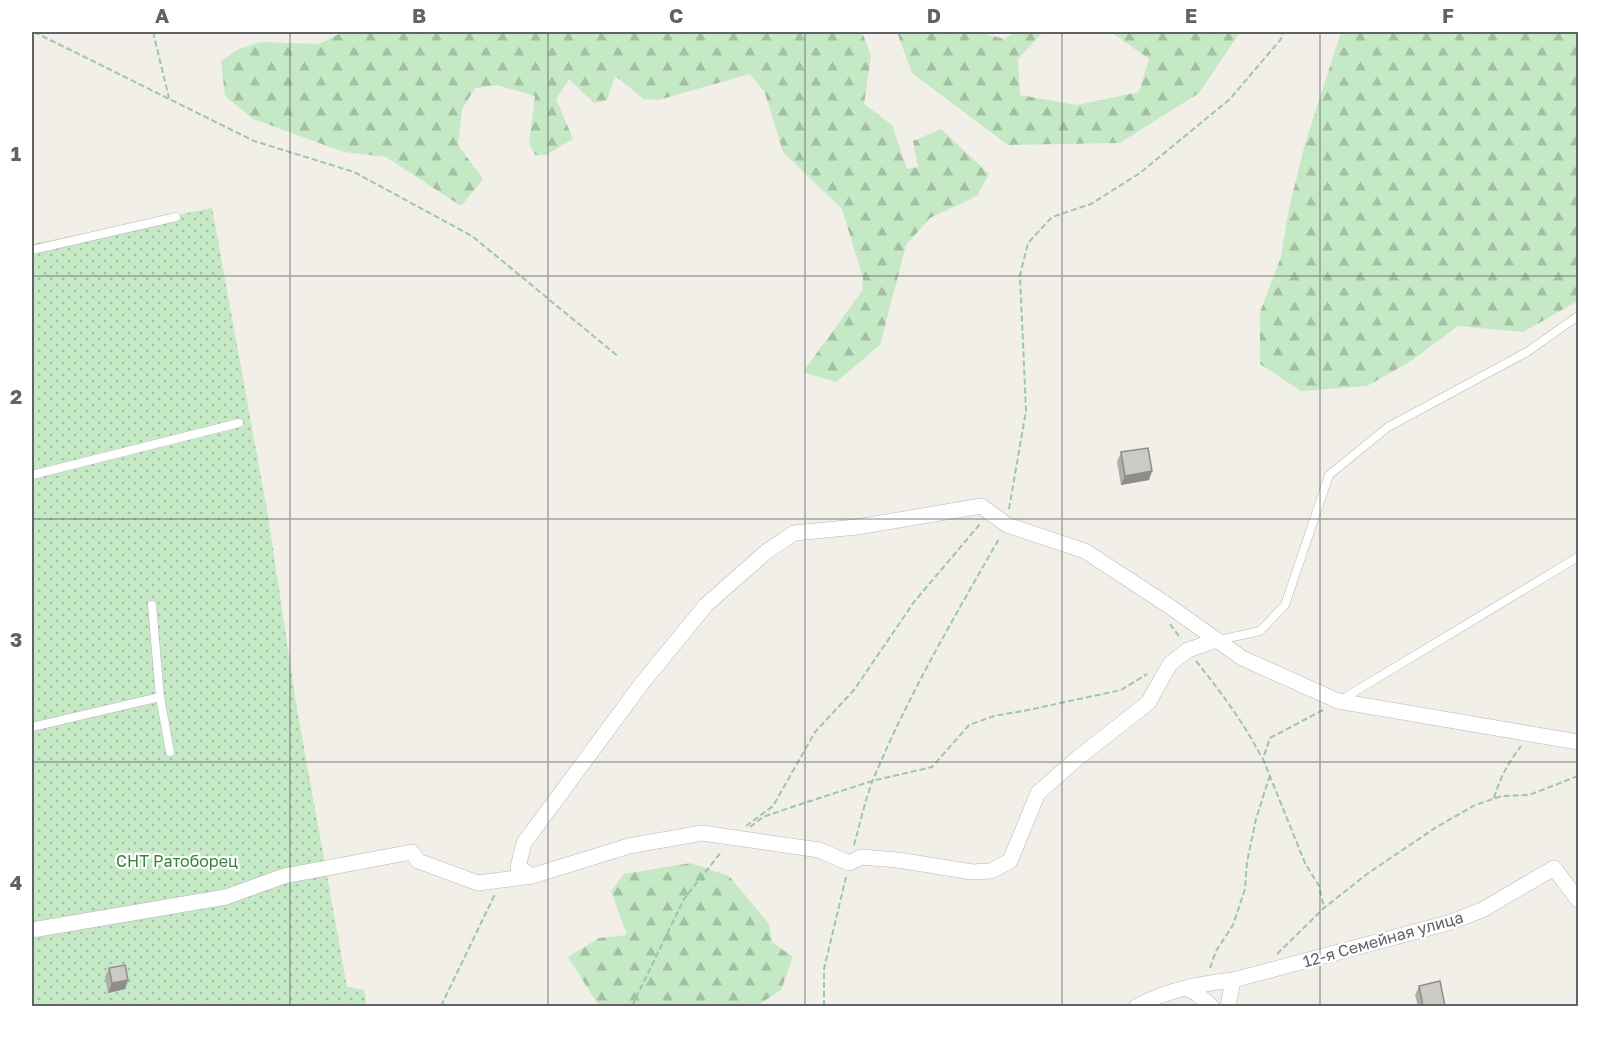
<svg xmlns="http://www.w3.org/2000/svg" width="1610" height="1038" font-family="'Golos Text',sans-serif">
<defs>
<pattern id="forest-firs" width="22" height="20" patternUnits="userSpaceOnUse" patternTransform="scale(1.5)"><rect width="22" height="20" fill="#c5e8c5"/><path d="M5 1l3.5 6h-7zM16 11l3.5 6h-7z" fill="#a3c0a4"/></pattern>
<pattern id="garden-dots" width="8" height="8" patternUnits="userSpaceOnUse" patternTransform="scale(1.5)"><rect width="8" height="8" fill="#c5e8c5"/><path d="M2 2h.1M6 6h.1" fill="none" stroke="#a3c0a4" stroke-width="1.8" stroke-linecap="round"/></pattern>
</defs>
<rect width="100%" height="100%" fill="#f1efe8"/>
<path fill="url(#forest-firs)" d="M343,32H862L871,56L864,104L892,125L907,169L918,167L913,141L941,129L989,174L977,196L930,218L906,245L880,345L836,382L803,372L862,291L863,278L842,209L783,152L765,93L750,74L658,100L644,99L615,76L607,100L594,103L569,79L556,99L573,139L546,155H535L529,143L535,96L497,85L475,88L462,109L458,145L483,179L461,206L386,157L344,152L253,119L225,96L221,61L239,49L260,42L319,44Z
M897,32H976L1005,39L1014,32H1043L1018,59L1020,95L1077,105L1139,92L1149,59L1111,32H1240L1199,93L1120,143L1008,145L912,73Z
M1341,32H1578V301L1523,332L1458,326L1411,361L1367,386L1301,391L1260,364V312L1281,257L1288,213L1305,144Z
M691,863L729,876L769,924L772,942L793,957L781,990L756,1006H599L568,957L599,938L627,935L611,891L624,874Z"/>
<path fill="url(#garden-dots)" d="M212,208L268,516L296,703L347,987L364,990L367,1006H32V244Z"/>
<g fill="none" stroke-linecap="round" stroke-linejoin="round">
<defs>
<path id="service" d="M32,250L176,217
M32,475L239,423
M152,605L160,697L170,752
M1219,640L1260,631L1285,605L1329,475L1388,427L1527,352L1578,316
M1341,700L1578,557
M32,727L160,697"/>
<path id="minor" d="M532,876L518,867L524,843L643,682L706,605L766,552L794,533L857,527L981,506L1007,525L1085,551L1169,606L1242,658L1338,701L1578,742
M32,930L226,897L284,876L412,852L418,861L478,883L532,876L629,846L702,833L819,850L849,863L861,857L898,860L972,872L991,871L1010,861L1038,793L1079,757L1148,703L1170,664L1188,650L1217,640
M1186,988L1196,993L1211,1006
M1137,1006C1167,990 1199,984 1233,980L1448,923L1482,910L1554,868L1578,900
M1228,1006L1233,980"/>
</defs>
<use href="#service" stroke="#b5b8bc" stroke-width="9"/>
<use href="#minor" stroke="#b5b8bc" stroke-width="16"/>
<path stroke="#9cc7a9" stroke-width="2" stroke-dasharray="6 3" stroke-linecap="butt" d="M34,32L254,141L354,172L472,236L619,357
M153,32L169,98
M1009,509L1026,411L1020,275L1028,243L1052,217L1091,204L1140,173L1230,99L1281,39L1284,32
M1170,624L1181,639
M1196,661C1221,692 1244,723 1262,758
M1323,710L1270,738L1263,759L1305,863L1319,886L1324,908
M1494,798C1500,778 1508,763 1521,746
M746,826L773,806L815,732L854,690L914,602L980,524
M750,827L763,817L795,806L872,781L932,767L969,725L994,716L1028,710L1121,690L1147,674
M854,845C860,824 865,800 873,780C908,695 955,616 1000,537
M1277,954L1324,908L1367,874L1435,828L1475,805L1502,796L1529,795L1578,776
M1210,968L1216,951L1233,925L1245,889L1247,862L1256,819L1270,775
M441,1006L495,894
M632,1006L684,899L722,851
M824,1006V969L846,877"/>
<use href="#service" stroke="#fff" stroke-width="8"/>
<use href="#minor" stroke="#fff" stroke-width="15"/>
</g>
<path fill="#afaea9" d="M1121,452L1152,471L1149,480L1121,485L1117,462Z
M109,968L128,980L125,989L108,993L105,977Z
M1419,986L1445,1006H1418L1415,995Z"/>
<path fill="#8f8d8a" d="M1152,471L1149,480L1121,485L1125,476Z
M128,980L125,989L108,993L112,983Z"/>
<path fill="#cccac5" stroke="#8f8d8a" stroke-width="1.5" d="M1148,448L1152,471L1125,476L1121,452Z
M125,965L128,980L112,983L109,968Z
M1440,981L1445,1006H1423L1419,986Z"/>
<path fill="none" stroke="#5f6368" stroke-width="1.5" stroke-opacity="0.55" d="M290,32V1006M548,32V1006M805,32V1006M1062,32V1006M1320,32V1006M32,276H1578M32,519H1578M32,762H1578"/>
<g text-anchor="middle" stroke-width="4.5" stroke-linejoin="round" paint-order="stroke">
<g font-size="16" fill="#348238" stroke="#fff">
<text x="177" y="867">СНТ Ратоборец</text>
</g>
<g font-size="16" fill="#5f6368" stroke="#fff">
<text transform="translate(1383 939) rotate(-16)" y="6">12-я Семейная улица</text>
</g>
</g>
<rect width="1610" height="1038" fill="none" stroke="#ffffff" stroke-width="66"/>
<rect x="33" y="33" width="1544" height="972" fill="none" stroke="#5f6368" stroke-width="2"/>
<g font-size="20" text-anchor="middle" font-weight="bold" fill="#5f6368">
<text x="162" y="23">A</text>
<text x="419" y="23">B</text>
<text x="676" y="23">C</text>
<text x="934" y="23">D</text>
<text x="1191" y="23">E</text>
<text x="1448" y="23">F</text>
<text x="16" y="161">1</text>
<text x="16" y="404">2</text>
<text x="16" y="647">3</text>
<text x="16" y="890">4</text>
</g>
</svg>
